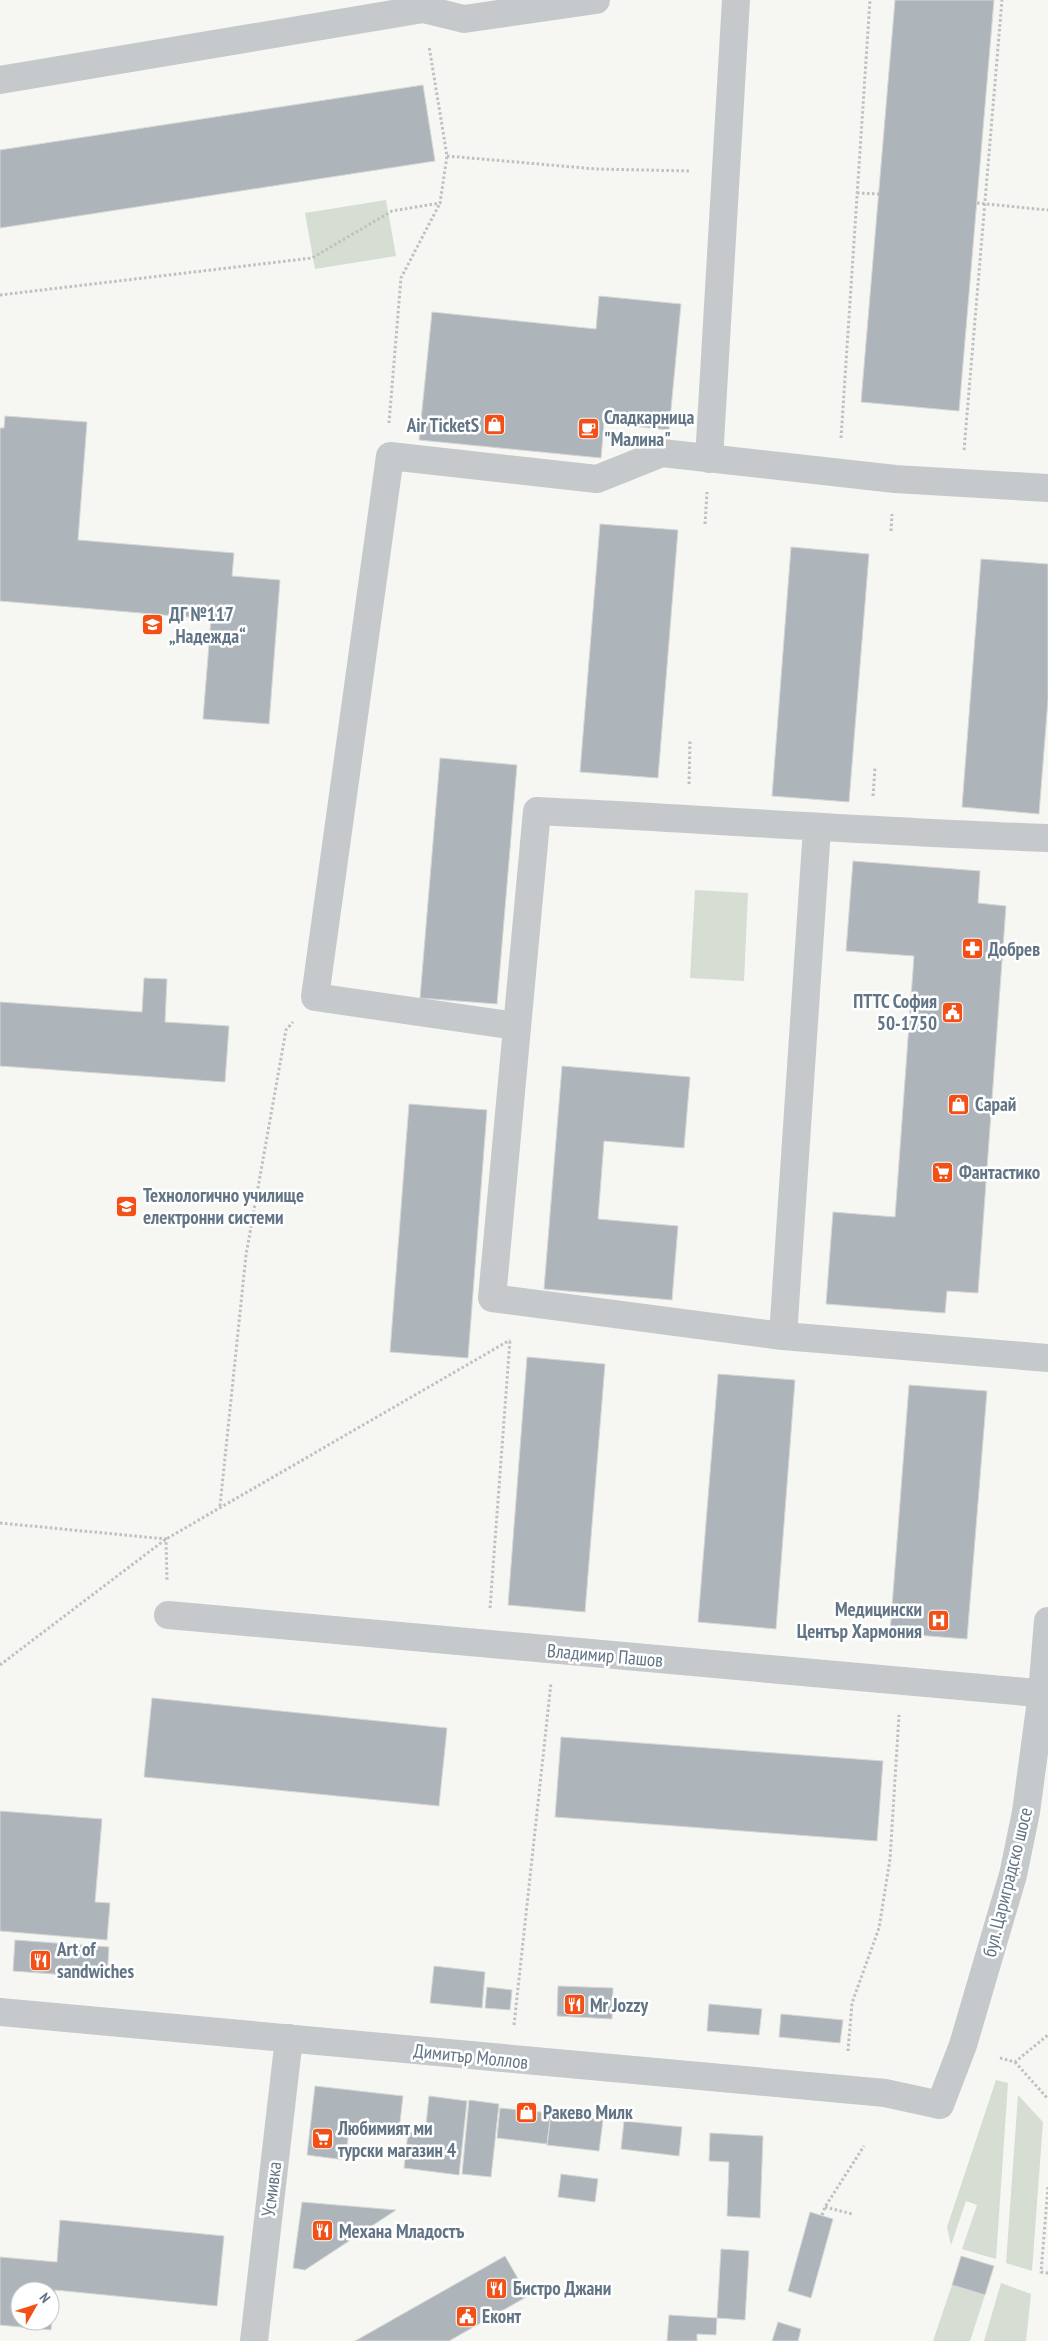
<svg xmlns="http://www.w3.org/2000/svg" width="1048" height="2341" font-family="'PT Sans Narrow',sans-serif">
<rect width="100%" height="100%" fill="#f6f6f2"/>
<path fill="#d6ded3" d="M386,200L396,256L315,269L305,213Z
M695,890L748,893L744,981L690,978Z
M996,2080L1008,2083L996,2259L962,2249L977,2205L966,2201L951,2245L947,2227Z
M1018,2095L1043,2122L1032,2271L1006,2263Z
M1001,2283L1031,2294L1026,2341H984Z
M952,2285L985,2295L970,2341H933Z"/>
<path fill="#adb5bb" stroke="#d7d7d5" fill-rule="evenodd" d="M895,0H994L959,411L861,402Z
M423,85L435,161L0,228V150Z
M599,296L681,304L669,430L604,423L601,458L419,440L432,312L596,329Z
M5,416L87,422L78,540L234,553L232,576L280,580L269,724L203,719L211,619L0,601V428H4Z
M600,524L678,530L658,778L580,772Z
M791,547L869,554L849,802L772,796Z
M981,559L1048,564V700L1039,814L962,807Z
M440,758L517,765L497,1004L420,998Z
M853,861L980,871L978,903L1006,906L978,1293L947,1291L945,1313L826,1304L833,1212L895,1217L914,956L846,951Z
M144,978L167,979L165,1022L229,1026L225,1082L0,1066V1002L142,1012Z
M562,1066L690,1077L684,1148L604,1141L598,1219L678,1226L672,1300L544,1289Z
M409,1104L487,1110L468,1358L390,1352Z
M527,1357L605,1364L585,1612L508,1605Z
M718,1374L795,1380L776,1629L698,1622Z
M909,1385L987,1391L967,1639L890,1633Z
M152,1698L447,1728L439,1806L144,1777Z
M561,1737L883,1761L877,1841L555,1817Z
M0,1811L102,1819L95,1902L110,1903L107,1940L0,1931Z
M15,1940L109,1947L107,1978L13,1971Z
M434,1966L485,1972L482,2008L430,2003Z
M558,1986L613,1988L612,2019L557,2016Z
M487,1987L512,1990L510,2010L485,2008Z
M709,2004L762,2009L759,2035L707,2031Z
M781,2014L843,2020L840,2043L779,2037Z
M315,2086L403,2096L399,2130L350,2124L345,2160L307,2155Z
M429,2096L467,2101L459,2175L404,2168L408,2132L425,2134Z
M469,2100L499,2104L491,2177L462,2174Z
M500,2108L551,2113L547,2144L497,2138Z
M551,2113L603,2120L599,2151L547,2145Z
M624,2121L682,2127L679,2156L621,2149Z
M710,2133L763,2136L760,2218L727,2216L729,2162L709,2161Z
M561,2174L598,2179L595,2202L558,2197Z
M302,2202L396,2210L305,2270L293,2268Z
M810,2212L833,2219L811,2298L788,2291Z
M60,2220L224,2236L217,2306L55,2290L51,2330L0,2325V2257L57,2262ZM20,2291H50V2321H20Z
M721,2249L749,2251L745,2320L717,2318Z
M505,2256L528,2296L449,2341H355Z
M961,2256L994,2266L985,2295L952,2285Z
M669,2315L717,2318L716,2335L697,2334V2341H667Z
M778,2322L801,2329L798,2341H772Z"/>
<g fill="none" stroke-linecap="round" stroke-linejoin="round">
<path stroke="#bec1c3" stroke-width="3" stroke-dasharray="2.5 2.5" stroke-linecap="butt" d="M447,156L596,169L691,171
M857,193L879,194
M977,203L1048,210
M0,295L312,258L392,211L440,203L447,156L429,46
M389,423L401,278L440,203
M841,438L870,0
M964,450L1002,0
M705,524L707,492
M891,531L892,514
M689,784L690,740
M873,796L875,767
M220,1506L246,1255L286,1030L293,1022
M0,1523L166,1539L167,1581
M490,1608L510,1340
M0,1665L166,1539L510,1340
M514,2025L551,1683
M848,2051L852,2003L879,1928L890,1859L899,1715
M1000,2058L1015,2062L1048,2035
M1015,2062L1048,2099
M1048,2187L1041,2272L1048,2273
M825,2207L852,2214
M822,2215L825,2207L864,2146"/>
<path stroke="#c5c9cc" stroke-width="28" d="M0,80L423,9L464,19L596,0
M709,459L736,0
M1048,838C877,832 707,819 537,811L492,1298L783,1336L1048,1358
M516,1026L315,997L390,456L597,479L662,453L895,479L1048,488
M783,1336L817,828
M168,1615L1048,1694
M0,2012L885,2093L940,2105L963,2045L1013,1875L1026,1812L1042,1693L1048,1621
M254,2341L289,2038"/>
</g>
<defs>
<symbol id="shop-square" viewBox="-11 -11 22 22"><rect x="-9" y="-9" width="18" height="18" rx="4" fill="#f25016" stroke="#fff"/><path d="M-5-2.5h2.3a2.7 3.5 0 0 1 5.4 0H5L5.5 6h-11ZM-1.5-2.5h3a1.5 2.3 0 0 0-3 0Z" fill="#fff"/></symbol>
<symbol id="cafe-square" viewBox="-11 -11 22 22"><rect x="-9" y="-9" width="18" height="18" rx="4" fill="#f25016" stroke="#fff"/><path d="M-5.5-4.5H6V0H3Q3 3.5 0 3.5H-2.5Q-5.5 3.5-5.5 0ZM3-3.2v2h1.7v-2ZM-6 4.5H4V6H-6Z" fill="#fff"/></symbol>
<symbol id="school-square" viewBox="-11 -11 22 22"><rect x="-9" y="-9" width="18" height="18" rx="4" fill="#f25016" stroke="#fff"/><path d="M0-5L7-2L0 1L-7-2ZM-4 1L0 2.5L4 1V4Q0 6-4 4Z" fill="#fff"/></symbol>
<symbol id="pharmacy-square" viewBox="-11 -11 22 22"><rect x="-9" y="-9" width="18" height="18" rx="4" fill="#f25016" stroke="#fff"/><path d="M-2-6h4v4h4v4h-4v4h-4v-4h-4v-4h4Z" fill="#fff"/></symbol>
<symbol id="civic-square" viewBox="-11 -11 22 22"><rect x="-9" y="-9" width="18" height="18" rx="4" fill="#f25016" stroke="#fff"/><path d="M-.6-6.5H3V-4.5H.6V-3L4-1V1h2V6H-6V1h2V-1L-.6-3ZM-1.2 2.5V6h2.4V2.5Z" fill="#fff"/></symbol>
<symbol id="supermarket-square" viewBox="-11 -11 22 22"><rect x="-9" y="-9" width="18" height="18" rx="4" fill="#f25016" stroke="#fff"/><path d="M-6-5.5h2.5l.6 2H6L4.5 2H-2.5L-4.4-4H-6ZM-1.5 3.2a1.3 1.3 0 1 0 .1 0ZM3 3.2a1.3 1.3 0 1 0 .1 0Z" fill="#fff"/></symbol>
<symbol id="hospital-square" viewBox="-11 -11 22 22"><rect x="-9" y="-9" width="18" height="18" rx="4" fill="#f25016" stroke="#fff"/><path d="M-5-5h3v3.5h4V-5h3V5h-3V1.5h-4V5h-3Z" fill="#fff"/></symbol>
<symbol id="restaurant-square" viewBox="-11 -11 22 22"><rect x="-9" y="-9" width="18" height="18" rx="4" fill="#f25016" stroke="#fff"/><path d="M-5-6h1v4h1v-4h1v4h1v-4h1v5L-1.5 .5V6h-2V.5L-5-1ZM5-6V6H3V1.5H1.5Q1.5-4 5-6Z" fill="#fff"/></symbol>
</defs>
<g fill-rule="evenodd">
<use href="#shop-square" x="482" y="412" width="25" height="25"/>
<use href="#cafe-square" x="576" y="416" width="25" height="25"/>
<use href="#school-square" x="140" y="612" width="25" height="25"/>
<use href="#pharmacy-square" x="960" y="936" width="25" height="25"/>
<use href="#civic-square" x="940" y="1000" width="25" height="25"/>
<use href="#shop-square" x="946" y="1092" width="25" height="25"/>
<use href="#supermarket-square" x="930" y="1160" width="25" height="25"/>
<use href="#school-square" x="114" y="1194" width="25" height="25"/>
<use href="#hospital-square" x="926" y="1608" width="25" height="25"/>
<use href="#restaurant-square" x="28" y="1948" width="25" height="25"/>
<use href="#restaurant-square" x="562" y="1992" width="25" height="25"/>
<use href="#shop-square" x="514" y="2100" width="25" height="25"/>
<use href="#supermarket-square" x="310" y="2126" width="25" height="25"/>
<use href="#restaurant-square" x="310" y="2218" width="25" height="25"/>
<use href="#restaurant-square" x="484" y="2276" width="25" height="25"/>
<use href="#civic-square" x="454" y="2304" width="25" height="25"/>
</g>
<g text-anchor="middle" stroke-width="5" stroke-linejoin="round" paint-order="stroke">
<g font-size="19" font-weight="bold" fill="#627586" stroke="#fff" text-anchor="start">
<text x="604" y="424">Сладкарница<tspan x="604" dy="22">"Малина"</tspan></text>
<text x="479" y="432" text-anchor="end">Air TicketS</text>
<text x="169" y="621">ДГ №117<tspan x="169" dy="22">„Надежда“</tspan></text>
<text x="988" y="956">Добрев</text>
<text x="937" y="1008" text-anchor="end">ПТТС София<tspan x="937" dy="22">50-1750</tspan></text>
<text x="975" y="1111">Сарай</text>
<text x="959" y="1179">Фантастико</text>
<text x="143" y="1202">Технологично училище<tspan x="143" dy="22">електронни системи</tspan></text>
<text x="922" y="1616" text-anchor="end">Медицински<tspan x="922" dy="22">Център Хармония</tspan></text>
<text x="57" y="1956">Art of<tspan x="57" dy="22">sandwiches</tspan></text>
<text x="590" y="2012">Mr Jozzy</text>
<text x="543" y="2119">Ракево Милк</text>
<text x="338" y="2135">Любимият ми<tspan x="338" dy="22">турски магазин 4</tspan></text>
<text x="339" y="2238">Механа Младостъ</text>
<text x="513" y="2295">Бистро Джани</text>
<text x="482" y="2323">Еконт</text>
</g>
<g font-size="19" fill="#627586" stroke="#fff">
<text transform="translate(605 1655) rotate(5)" y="7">Владимир Пашов</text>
<text transform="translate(1007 1882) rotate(-76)" y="7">бул. Цариградско шосе</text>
<text transform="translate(471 2056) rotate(6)" y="7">Димитър Моллов</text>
<text transform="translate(271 2189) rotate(-83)" y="7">Усмивка</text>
</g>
</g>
<g transform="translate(35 2306) rotate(51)"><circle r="24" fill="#ffffff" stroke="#c0c8cf"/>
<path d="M0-4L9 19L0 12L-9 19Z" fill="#f25016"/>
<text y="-8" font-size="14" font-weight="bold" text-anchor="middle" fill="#627586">N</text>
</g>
</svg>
